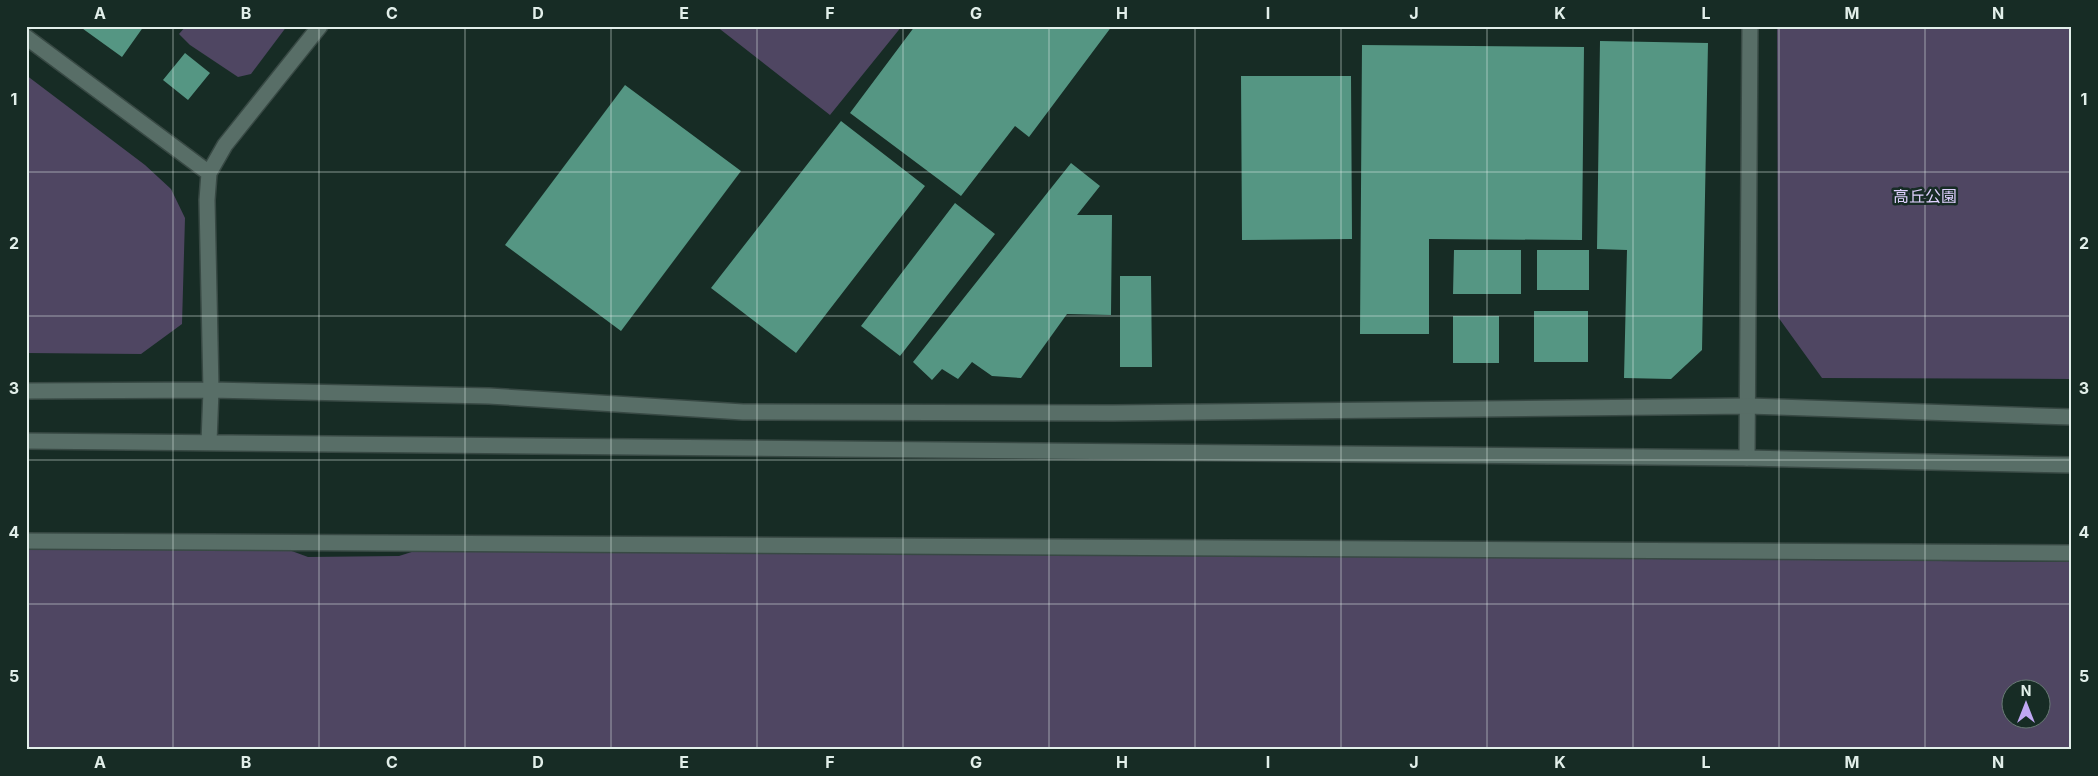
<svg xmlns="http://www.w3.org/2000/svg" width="2098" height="776" font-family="Inter,'Noto Sans JP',sans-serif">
<rect width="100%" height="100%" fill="#172c25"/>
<path fill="#4f4662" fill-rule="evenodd" d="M186,26H287L251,74L238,77L190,45L179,34Z
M716,26H902L830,115Z
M1777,26H2072V379L1822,378L1778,317Z
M26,75L145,165L171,189L185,218L182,324L141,354L26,353Z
M26,548L289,550L308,557L399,556L418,550L2072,562V750H26ZM2010,688H2040V718H2010Z"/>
<path fill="#559683" d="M79,26H144L122,57Z
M915,26H1112L1029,137L1015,126L961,196L850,113Z
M1600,41L1708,43L1702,350L1671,379L1624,378L1627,250L1597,249Z
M1362,45L1584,47L1582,240L1429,239V334H1360Z
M185,53L210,73L188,100L163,80Z
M1241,76H1351L1352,239L1242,240Z
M625,85L741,171L621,331L505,245Z
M841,121L925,186L796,353L711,288Z
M1071,163L1100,186L1077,215H1112L1111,315L1067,314L1021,378L992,376L972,362L958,379L942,369L932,380L913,362Z
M955,203L995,234L900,356L861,326Z
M1454,250H1521V294H1453Z
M1537,250H1589V290H1537Z
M1120,276H1151L1152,367H1120Z
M1534,311H1588V362H1534Z
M1453,316H1499V363H1453Z"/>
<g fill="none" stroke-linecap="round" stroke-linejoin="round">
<defs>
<path id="lane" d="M26,541L2072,553"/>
<path id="street" d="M1747,458L1750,26"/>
<path id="secondary" d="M26,37L209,173
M26,391L211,390L489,396L743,412L1113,413L1748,406L2072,417
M26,441L1747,458L2072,465
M209,442L211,390L207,200L209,173L225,145L320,26"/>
</defs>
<use href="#lane" stroke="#384944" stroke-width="18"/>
<use href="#street" stroke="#384944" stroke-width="18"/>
<use href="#secondary" stroke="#384944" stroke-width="18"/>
<use href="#lane" stroke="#586e67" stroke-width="15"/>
<use href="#street" stroke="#586e67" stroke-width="15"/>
<use href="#secondary" stroke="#586e67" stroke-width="15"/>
</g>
<path fill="none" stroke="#e2efea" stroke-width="1" stroke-opacity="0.55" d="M173,26V750M319,26V750M465,26V750M611,26V750M757,26V750M903,26V750M1049,26V750M1195,26V750M1341,26V750M1487,26V750M1633,26V750M1779,26V750M1925,26V750M26,172H2072M26,316H2072M26,460H2072M26,604H2072"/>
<g text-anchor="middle" stroke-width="5" stroke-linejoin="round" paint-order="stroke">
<g font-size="16" fill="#dfd1fe" stroke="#172c25">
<text x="1925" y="202">高丘公園</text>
</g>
</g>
<rect width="2098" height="776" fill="none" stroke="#172c25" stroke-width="55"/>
<g transform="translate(2026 704)"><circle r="24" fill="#172c25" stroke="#687a74"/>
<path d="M0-4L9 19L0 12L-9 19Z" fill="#c1a8f3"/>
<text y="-8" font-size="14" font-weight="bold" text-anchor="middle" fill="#e2efea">N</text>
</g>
<rect x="28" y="28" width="2042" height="720" fill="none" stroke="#e2efea" stroke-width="2"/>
<g font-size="16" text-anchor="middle" font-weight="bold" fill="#e2efea">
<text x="100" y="19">A</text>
<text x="246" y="19">B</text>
<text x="392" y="19">C</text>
<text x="538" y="19">D</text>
<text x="684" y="19">E</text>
<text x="830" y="19">F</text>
<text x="976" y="19">G</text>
<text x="1122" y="19">H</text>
<text x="1268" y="19">I</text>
<text x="1414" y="19">J</text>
<text x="1560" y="19">K</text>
<text x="1706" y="19">L</text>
<text x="1852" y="19">M</text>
<text x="1998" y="19">N</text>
<text x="14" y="105">1</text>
<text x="2084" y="105">1</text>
<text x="14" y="249">2</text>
<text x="2084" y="249">2</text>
<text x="14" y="394">3</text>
<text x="2084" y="394">3</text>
<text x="14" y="538">4</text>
<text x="2084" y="538">4</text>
<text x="14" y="682">5</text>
<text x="2084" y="682">5</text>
<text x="100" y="768">A</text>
<text x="246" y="768">B</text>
<text x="392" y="768">C</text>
<text x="538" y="768">D</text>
<text x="684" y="768">E</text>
<text x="830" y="768">F</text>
<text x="976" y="768">G</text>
<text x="1122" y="768">H</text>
<text x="1268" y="768">I</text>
<text x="1414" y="768">J</text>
<text x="1560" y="768">K</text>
<text x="1706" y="768">L</text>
<text x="1852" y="768">M</text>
<text x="1998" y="768">N</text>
</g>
</svg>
